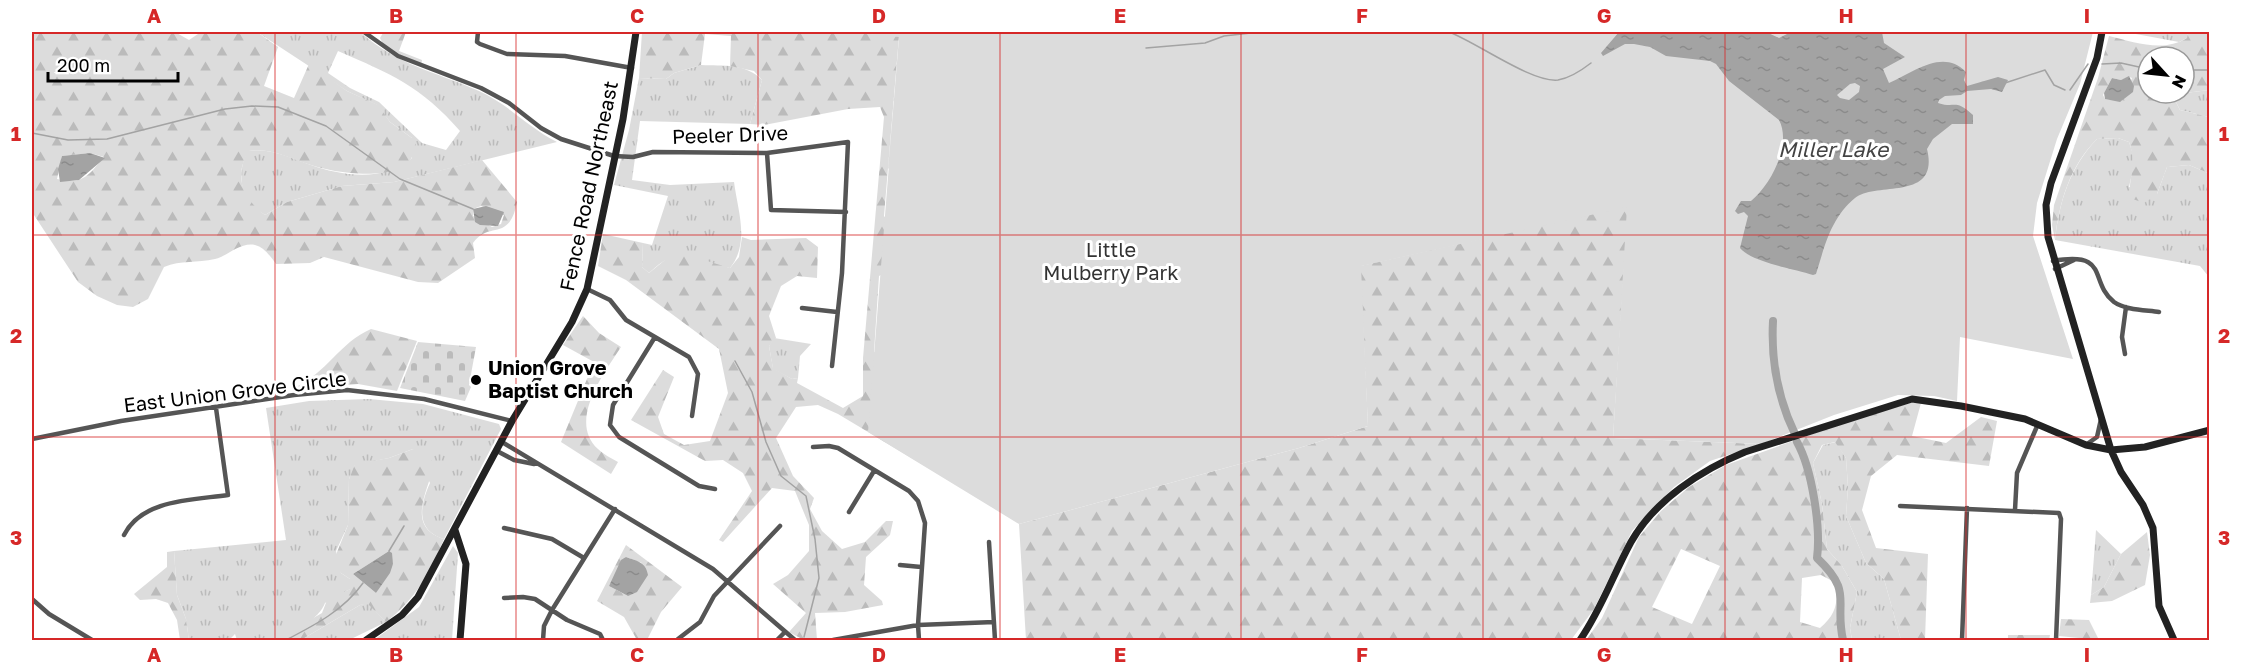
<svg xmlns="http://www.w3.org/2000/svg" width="2241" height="672" font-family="'Golos Text',sans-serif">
<defs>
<pattern id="grass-tufts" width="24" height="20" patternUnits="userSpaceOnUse" patternTransform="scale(1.5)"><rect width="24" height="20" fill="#dcdcdc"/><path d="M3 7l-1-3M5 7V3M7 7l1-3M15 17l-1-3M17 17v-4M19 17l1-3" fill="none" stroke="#bbb"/></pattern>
<pattern id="forest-firs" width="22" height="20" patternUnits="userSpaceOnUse" patternTransform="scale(1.5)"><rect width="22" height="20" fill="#dcdcdc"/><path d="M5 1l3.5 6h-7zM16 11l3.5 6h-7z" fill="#bbb"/></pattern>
<pattern id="cemetery-stones" width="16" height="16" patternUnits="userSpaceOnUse" patternTransform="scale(1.5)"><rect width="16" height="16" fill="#dcdcdc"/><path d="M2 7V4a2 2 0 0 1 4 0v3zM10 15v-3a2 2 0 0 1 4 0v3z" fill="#bbb"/></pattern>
<pattern id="water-ripples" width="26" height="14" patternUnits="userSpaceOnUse" patternTransform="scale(1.5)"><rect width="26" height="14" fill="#a3a3a3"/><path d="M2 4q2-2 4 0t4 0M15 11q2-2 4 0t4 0" fill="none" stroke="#8b8b8b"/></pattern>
</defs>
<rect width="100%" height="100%" fill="#fff"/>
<path fill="url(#grass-tufts)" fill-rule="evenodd" d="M257,32H360C399,66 434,71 479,91C508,104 529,128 557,142L394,182L342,186L287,202L265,215C260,211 252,208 249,203C239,187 239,166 248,151C270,147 291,158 311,165C341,176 386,182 412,158V138L390,122L377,105L347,91ZM338,51C391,74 421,86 460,131L446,150L422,143L379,102L350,88L328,73Z
M2125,32H2188L2187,38L2179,42Z
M701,65C723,66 746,63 762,80L750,124L640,121L632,180L670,185L734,182C738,212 750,243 730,268C691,262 684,240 649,273L642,267L643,243L652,245L668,196L614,185L629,130L639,78L666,79L674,73Z
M2209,90V117L2180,110L2175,100L2185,93Z
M2118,138L2129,142L2135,160L2129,187L2157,194L2167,167L2189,165L2208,173L2209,277L2200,266L2055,240C2059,202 2070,167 2097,139Z
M774,338L811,344L800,356L798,378L792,379L773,369L769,346Z
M369,399L423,404L499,424L501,429L444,539C415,530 420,505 430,483L413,449L389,458L355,465L349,479L348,525L336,551L341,573L350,579V589L325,603C320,618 291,637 274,640C263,643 248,640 237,640L235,634L229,640H189L186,619L177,595L174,551L286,540L266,408L309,401Z
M1836,442L1846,458L1848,487L1846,516L1866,563L1884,579L1901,640H1852L1850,628L1857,592L1842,566L1827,549L1822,504L1813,463L1823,445Z
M2096,530L2121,554L2104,587L2091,595Z
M453,546L458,553L452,640H374L419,607Z
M368,603L386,622L349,640H301L360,605Z"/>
<path fill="url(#forest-firs)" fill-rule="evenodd" d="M32,32H175L189,40L201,32H257L278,47L264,86L294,98L309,64L347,91L378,105L390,122L412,138L416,144C415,148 414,154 412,157C399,183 333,173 311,165C291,159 270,147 249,151C233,176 243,199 265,215L287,202L342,186L394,182L482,160L517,202C509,243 490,220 473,243L475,258L438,283L418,282L324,257L310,263L276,264C271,257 264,247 255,245C240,242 228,256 215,259C197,263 181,260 164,267L148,299L133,307L117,305L97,296L78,282L32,212ZM90,153L104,157C88,176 83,185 57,179L62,156ZM481,206L504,215L501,224L492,227L473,216V209Z
M406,32L399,51L422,60L421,65L385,48L380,38L383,33Z
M642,32H843L899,36L884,216L919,262L916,266L892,269L879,276L874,352L900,360L939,385L945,377L957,374L978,401L1063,462C1095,455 1157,441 1179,417L1138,365L1125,336L1109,310L1082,291L1061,282L1059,268L1065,260H1075C1083,229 1061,210 1085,183L1083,169L1074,159L1040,163L1018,181L1000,190L961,196L952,190L962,178L958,167L978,158L1001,141L925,148L904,153L888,169L900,36L915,42L922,57L921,66L943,81L945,77L937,63L939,55L948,52L958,70L964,69L984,32H1619L1601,52L1603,56L1625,44H1634L1650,47L1666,56L1710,61C1720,66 1722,75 1729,82C1747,97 1771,106 1783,128C1783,153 1772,184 1751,201H1741L1736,207L1738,213L1744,212L1748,216L1738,252L1734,281L1735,290L1746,302L1754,321L1749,328L1754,336L1777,340L1792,359L1801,411L1798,429L1762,443L1614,437L1628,206L1613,438L1761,444L1710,461L1674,487L1632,531L1594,609L1571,640H1026L1019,524L1299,448L1368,426L1360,266L1508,233L1359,266L1366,425L1020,523L838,414L818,405L796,407L776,438L793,476L814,498L810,509L822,531L842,549L865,542L886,521H893L890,535L866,557L864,585L882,601L883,605L845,612L815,613L817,640L802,639L789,632L806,613L773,584L788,575L809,551V525L795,491L772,488L723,542L719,540L752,491L743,473L723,460L705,461L631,420L663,370L674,377L658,417L664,434L684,445L710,441L728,393L719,349L626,280L598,266L603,234L643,243L642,267L649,273L671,255L703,252L707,261L730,268L739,257L742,237L751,240L806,238L818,247L817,278L797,276L781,286L769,316L776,338L769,346L773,368L792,379L798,378L797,383L843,408L863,396V358L884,117L880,107L848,109L764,125L750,124L762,80L754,71L730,66L731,36L705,34L701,65L674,73L666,79L639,78Z
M2188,32H2209V90L2185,93L2175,100L2180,110L2209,117V197L2208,173L2189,165L2167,167L2157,194L2144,203L2130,198C2128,174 2138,168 2129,142L2118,138L2097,139C2070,166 2059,202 2055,240L2052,225L2054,205L2098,78L2109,36C2134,42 2163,53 2187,38ZM2148,57H2184V93H2148ZM2129,77L2132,78L2122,101L2105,99L2103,95L2112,78L2121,80Z
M583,316L599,333L621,347C605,372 567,421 598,449C603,454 611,458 618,462L611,474L561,442L594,362L563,345Z
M371,329L417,341L397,391L358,384L294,388C327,373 340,342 371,329Z
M1910,403H1921L1912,436L1946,443L1981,417L1997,421L1989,466L1897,455L1871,476L1862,510L1876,548L1928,554L1925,640H1901L1884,579L1866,563L1846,516L1848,487L1846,458L1835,442L1822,445L1813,463L1822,504L1827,549L1842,566L1857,592L1850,628L1852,640H1586L1602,618L1639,537L1661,511L1689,487L1726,465L1846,422ZM1681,549L1720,566L1692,624L1652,607ZM1821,575L1836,583C1838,604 1836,614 1820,628L1800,622L1802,578Z
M413,449L427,453L434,465C428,491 405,527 444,539C430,573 415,600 386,622L368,604L360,605L301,640H275L322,613L329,595L336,590L344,592L350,589V579L341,573L333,562L348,525L349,479L355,464L389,458ZM389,551L393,564L376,593L353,574Z
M2147,532L2150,555L2145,585L2112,601L2090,603L2091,595L2104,587L2121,554Z
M626,545L682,587L661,612L647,640H637L624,617L597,601ZM626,557L642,563L628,596L609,586Z
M174,551L177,595L186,619L189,640H180L177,620L168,603L156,599L140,600L134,594L167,567V552Z
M2061,619L2089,620L2099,640L2059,636Z
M2008,635H2050L2049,640H2008Z"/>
<path fill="url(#cemetery-stones)" d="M418,342L476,347L469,385L471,387L465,401L400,388Z"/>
<path fill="#dcdcdc" d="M843,32H2093L2080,84L2057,139L2037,203L2033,236L2073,359L1960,337L1957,401L1934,396L1898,395L1834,415L1761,444L1613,438L1627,207L1361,266L1368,426L1299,448L1019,524L868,432L899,37Z"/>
<path fill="url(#water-ripples)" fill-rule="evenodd" d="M1619,32H1766L1779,38L1791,32H1882L1884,43L1905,57L1883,69L1889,83C1914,72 1943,48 1966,72L1964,80L1967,86L1998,77L2008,80L2002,92L1991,89L1967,91L1961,95L1945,96L1939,100L1938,103C1956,109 1954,98 1973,115V124H1952L1933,139L1927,149C1940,202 1876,181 1855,198C1831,218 1825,245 1816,274L1813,275C1793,268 1753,263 1740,248L1748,216L1744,212L1738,214L1735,211L1741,201H1751C1771,185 1792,144 1779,120L1729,81L1716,64L1710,61L1666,56L1650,47L1634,44H1625L1603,56L1601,53ZM1855,83L1860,86L1859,92L1849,100L1840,98L1837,95L1850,84Z
M2129,76L2134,86L2133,92L2120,102L2105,99L2104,93L2112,78L2121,80Z
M90,153L105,158L79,180L60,182L58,169L62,156Z
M486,206L504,212L498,226L480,225L475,222L473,209Z
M389,551L392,553L393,564L390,573L376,593L353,574Z
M626,557C637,561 646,562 648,575L637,592L628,596L609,586L621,560Z"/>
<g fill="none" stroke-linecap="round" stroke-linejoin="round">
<path stroke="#a3a3a3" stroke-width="1.5" d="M1449,32C1476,42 1532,83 1558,80C1570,78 1582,70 1591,63
M1146,48L1205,43L1224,36L1260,32
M2102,64L2121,63L2148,69
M2184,70H2210
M2005,83L2045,70L2054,85L2065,90
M2070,90L2088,64
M32,133L68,140L107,139L225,109L252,106L278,107L326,126L400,179L473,209
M735,361L752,392L766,442L781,476L806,496L815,539L819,578L804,637
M389,551L404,526
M286,640C315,625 344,610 363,583"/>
<path stroke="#a3a3a3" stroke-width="8" d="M1773,321C1771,359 1778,399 1795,434
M1797,442C1812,469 1821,527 1817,558C1854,593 1834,600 1843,640"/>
<path stroke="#555" stroke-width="4.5" d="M364,32L398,56L481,88L509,103L541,128L561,139L614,156L633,157L653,152L767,153L848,142L842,273L832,366
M478,32L477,42L480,44L507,54L565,56L632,68
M767,153L771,210L846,212
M2053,261C2111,251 2088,281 2114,302C2125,310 2146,310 2159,312
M2055,269L2074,260
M587,289L610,300L626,320L689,357L698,374L692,416
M802,308L837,312
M655,337L613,405L610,425L619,437L699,486L715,489
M2125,354L2122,337L2126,307
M32,439L121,421L294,395L347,390L424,399L512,421
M502,442L713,569L795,640
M2087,444L2097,437L2101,419
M813,447L829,446L838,448L909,491L918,501L925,523L918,625L919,640
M497,451L514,460L534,464
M1900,506L2059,513L2061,519L2056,640
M2015,510L2017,473L2038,424
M849,512L874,471
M504,528L552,539L584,558
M124,535C142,499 193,500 228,495L216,408
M989,542L995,640
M900,565L921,567
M504,598L523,597L535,599L567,620L600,634L603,640
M32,599L49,614L92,640
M678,639L700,622L714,596L780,526
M543,640L544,626L552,610L615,509
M777,640L784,633
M833,640L918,625L994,622
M1962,640L1967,508"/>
<path stroke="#222" stroke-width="7" d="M2102,32L2097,58L2051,183L2046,205L2048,237L2111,450L2121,472L2143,505L2153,528L2159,606L2174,640
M455,530L466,564L460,640
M366,640L402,615L418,597L512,421L572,322L587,289L623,119L636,32
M1580,640C1601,610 1613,575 1631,542C1655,500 1701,470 1745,452L1912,399L1961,406L2025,419L2086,445L2111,450L2145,447L2210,430"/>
</g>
<path fill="none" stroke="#d62828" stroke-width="1.5" stroke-opacity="0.55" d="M275,32V640M516,32V640M758,32V640M1000,32V640M1241,32V640M1483,32V640M1725,32V640M1966,32V640M32,235H2210M32,437H2210"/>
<circle fill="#000" stroke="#fff" stroke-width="2" cx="476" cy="380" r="6"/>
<g text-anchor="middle" stroke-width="6" stroke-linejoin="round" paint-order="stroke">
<g font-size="20" fill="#000" stroke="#fff">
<text transform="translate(730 135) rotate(-2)" y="7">Peeler Drive</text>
<text transform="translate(589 186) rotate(-78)" y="7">Fence Road Northeast</text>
<text transform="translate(235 392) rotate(-7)" y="7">East Union Grove Circle</text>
</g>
<g font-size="20" fill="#333" stroke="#fff">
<text x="1111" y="257">Little<tspan x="1111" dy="23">Mulberry Park</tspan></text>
</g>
<g font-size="20" font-weight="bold" fill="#000" stroke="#fff" text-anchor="start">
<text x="488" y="375">Union Grove<tspan x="488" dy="23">Baptist Church</tspan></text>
</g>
<g font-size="21" font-style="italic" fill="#444" stroke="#fff">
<text x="1833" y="157">Miller Lake</text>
</g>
</g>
<rect width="2241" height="672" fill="none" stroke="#ffffff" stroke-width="66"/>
<g transform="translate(2166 75) rotate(117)"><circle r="28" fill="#ffffff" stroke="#999999" stroke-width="1.5"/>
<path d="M0-4.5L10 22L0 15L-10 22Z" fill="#000000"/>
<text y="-9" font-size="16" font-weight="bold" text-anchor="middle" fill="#000000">N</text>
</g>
<path d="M48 72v9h130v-9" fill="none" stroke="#000000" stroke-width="3"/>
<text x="57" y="72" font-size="18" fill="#000000" stroke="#ffffff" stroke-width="4.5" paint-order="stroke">200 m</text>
<rect x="33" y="33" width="2175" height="606" fill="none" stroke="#d62828" stroke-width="2"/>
<g font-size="20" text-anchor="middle" font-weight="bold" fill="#d62828">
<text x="154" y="23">A</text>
<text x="396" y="23">B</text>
<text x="637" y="23">C</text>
<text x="879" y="23">D</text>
<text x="1120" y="23">E</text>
<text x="1362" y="23">F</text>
<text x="1604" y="23">G</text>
<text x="1846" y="23">H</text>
<text x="2087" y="23">I</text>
<text x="16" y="141">1</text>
<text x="2224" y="141">1</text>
<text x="16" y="343">2</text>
<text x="2224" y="343">2</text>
<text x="16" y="545">3</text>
<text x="2224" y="545">3</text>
<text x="154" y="662">A</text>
<text x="396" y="662">B</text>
<text x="637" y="662">C</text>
<text x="879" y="662">D</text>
<text x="1120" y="662">E</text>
<text x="1362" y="662">F</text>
<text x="1604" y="662">G</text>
<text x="1846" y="662">H</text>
<text x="2087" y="662">I</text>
</g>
</svg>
